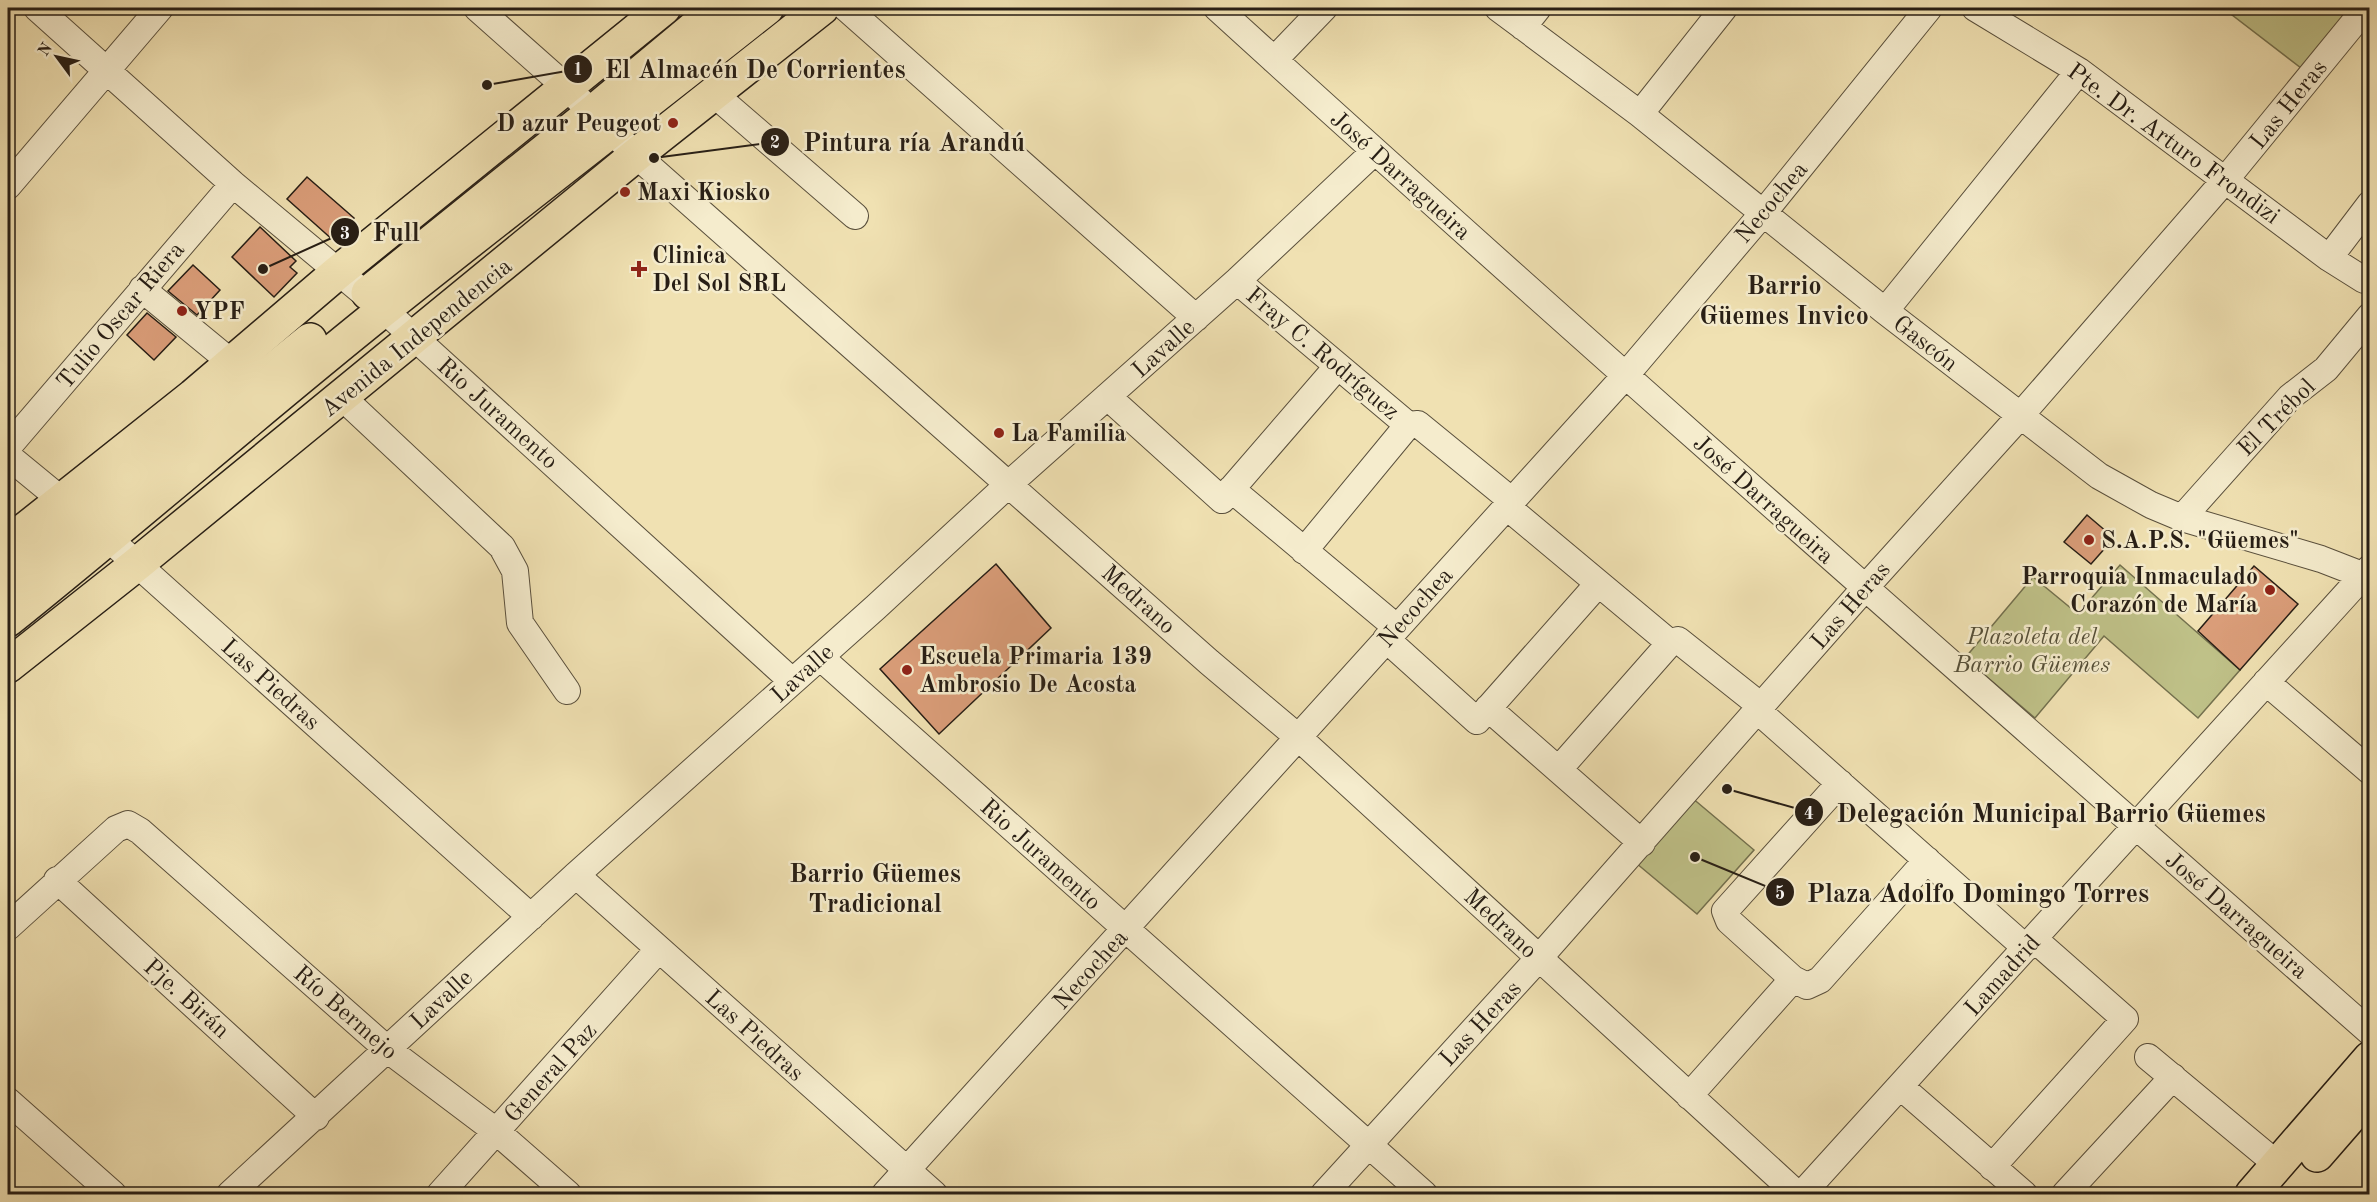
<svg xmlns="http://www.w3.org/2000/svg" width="2377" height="1202" font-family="'Old Standard TT',serif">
<rect width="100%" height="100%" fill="#f0e1b2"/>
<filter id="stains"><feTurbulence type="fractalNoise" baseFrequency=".00333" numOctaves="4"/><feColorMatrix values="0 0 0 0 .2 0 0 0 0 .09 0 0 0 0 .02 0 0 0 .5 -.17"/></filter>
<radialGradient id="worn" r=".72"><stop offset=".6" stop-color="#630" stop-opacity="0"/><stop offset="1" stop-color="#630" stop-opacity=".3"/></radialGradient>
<path fill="#bfc188" stroke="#73704e" stroke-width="1.5" d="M2223,8H2347L2350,10L2301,68Z
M2120,565L2240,670L2198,718L2104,636L2035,718L1965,658L2033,577L2078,614Z
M1691,797L1754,850L1697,914L1636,863Z"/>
<path fill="#da9d79" stroke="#271e15" stroke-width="1.5" d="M307,177L354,218L334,241L287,199Z
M260,227L296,261L290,267L297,273L274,297L232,257Z
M193,265L220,290L197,315L168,291Z
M147,313L176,337L154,360L127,335Z
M2087,515L2114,538L2091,564L2064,542Z
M996,564L1051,628L939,734L880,669Z
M2254,566L2298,604L2240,670L2198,631Z"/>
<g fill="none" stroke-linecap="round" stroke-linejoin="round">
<defs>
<path id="minor" d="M37,8L233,184L383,309L792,681
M477,8L566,87L636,155L1209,662L1299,738L1797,1194
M846,8L1196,318
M1217,8C1597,354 1984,692 2370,1032
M1498,8L1640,114L1885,311L2099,476L2151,505L2182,518L2321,559L2370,578
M1975,8L2079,71L2329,258L2364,280H2370
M1523,27L1538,8
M1274,60L1324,8
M714,94L855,216
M1640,114L1724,8
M8,186L160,8
M2329,258L2370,204
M1237,281L1408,425
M142,289L232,363
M1885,311L2079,71
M343,398L502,547L515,571L520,623L567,691
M1109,398L1222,500L1337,367
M8,447L233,184
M8,456L109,539L531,917
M1231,489L1396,627
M1506,506L1670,643
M2182,518L2290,397L2326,369L2370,316
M1304,551L1408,425L1418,424L1511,500
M1386,639L1477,721L1598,584
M820,657L1424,1194
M2266,682L2370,771
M1488,708L1642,843
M1757,710L2026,948
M1559,769L1670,643L1678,640L1761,706
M1840,783L1725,911L1729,921L1793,979L1807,986L1820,980L1927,860
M576,875L934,1194
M57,880L316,1117
M8,927L116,829L128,824L140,831L387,1049L497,1132L568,1194
M2148,1057L2278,1165
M1901,1087L2024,1194
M1689,1096L1793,979
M8,1101L113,1194
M1992,1167L2125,1019L2034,939
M230,1194L576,875L876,607L1010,483L1237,281L1374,152
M440,1194L659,949
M885,1194L1625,376L1764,212L1929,8
M1324,1194L1539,958L1864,589L2020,416L2226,179L2366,8
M1802,1194L2370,568
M2065,1194L2173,1077"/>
<path id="major" d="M8,543L193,396L337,273L664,8
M8,666L137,564L636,155L822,8
M2317,1155L2370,1094
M2252,1194L2370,1058"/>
<path id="highway" d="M368,293L593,112L718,8
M8,583L310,340
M8,620C134,519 256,412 382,311C509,209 639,110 767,8"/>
</defs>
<use href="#minor" stroke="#594f3c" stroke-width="28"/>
<use href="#major" stroke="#271e15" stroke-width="36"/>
<use href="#highway" stroke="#271e15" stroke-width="36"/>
<use href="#minor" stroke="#f5eccd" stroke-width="26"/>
<use href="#major" stroke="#f0e1b2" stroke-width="33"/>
<use href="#highway" stroke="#f0e1b2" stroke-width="33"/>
</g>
<g fill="#8f2418" stroke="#f5eccd" stroke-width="2">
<circle cx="673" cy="123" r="6"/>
<circle cx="625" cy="192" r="6"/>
<path d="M636 260h6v6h6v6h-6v6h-6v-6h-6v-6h6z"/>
<circle cx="182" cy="311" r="6"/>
<circle cx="999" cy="433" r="6"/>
<circle cx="2089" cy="540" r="6"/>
<circle cx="2270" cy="590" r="6"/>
<circle cx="907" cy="670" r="6"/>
</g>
<g text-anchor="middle" stroke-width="5" stroke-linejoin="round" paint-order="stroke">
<g font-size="24" fill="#271e15" stroke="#f5eccd">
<text transform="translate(2288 104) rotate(-51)" y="8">Las Heras</text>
<text transform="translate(2174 143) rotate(36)" y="8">Pte. Dr. Arturo Frondizi</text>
<text transform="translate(1401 175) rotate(42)" y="8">José Darragueira</text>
<text transform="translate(1771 202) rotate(-50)" y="8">Necochea</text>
<text transform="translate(120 315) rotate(-50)" y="8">Tulio Oscar Riera</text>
<text transform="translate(416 337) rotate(-39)" y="8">Avenida Independencia</text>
<text transform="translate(1926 343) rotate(38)" y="8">Gascón</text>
<text transform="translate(1163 348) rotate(-42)" y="8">Lavalle</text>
<text transform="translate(1323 353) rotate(40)" y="8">Fray C. Rodríguez</text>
<text transform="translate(498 413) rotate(42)" y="8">Rio Juramento</text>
<text transform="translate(2276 417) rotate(-45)" y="8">El Trébol</text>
<text transform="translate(1764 499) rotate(42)" y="8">José Darragueira</text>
<text transform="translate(1139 599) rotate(42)" y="8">Medrano</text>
<text transform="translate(1850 605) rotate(-49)" y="8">Las Heras</text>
<text transform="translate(1415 607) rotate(-48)" y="8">Necochea</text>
<text transform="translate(802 673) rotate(-42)" y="8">Lavalle</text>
<text transform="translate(271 684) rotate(42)" y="8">Las Piedras</text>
<text transform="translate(1041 854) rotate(42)" y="8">Rio Juramento</text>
<text transform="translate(2237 915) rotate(41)" y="8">José Darragueira</text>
<text transform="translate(1501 923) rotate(43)" y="8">Medrano</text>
<text transform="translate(1090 969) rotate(-48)" y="8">Necochea</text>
<text transform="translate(2002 975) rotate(-48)" y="8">Lamadrid</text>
<text transform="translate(187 998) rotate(42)" y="8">Pje. Birán</text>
<text transform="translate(441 999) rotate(-43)" y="8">Lavalle</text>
<text transform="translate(346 1012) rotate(41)" y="8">Río Bermejo</text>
<text transform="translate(1480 1023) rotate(-47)" y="8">Las Heras</text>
<text transform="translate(755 1035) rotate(42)" y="8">Las Piedras</text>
<text transform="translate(550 1072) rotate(-48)" y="8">General Paz</text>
</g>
<g font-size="24" font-weight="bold" fill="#271e15" stroke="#f5eccd" text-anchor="start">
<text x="661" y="131" text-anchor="end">D azur Peugeot</text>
<text x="637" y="200">Maxi Kiosko</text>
<text x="652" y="263">Clinica<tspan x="652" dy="28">Del Sol SRL</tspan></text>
<text x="194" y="319">YPF</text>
<text x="1011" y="441">La Familia</text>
<text x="2101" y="548">S.A.P.S. "Güemes"</text>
<text x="2258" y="584" text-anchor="end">Parroquia Inmaculado<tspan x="2258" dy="28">Corazón de María</tspan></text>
<text x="919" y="664">Escuela Primaria 139<tspan x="919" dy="28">Ambrosio De Acosta</tspan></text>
</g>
<g font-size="24" font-style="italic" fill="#554f38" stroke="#f5eccd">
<text x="2032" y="644">Plazoleta del<tspan x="2032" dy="28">Barrio Güemes</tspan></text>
</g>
<g font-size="26" font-weight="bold" fill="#271e15" stroke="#f5eccd">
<text x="1784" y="294">Barrio<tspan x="1784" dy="30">Güemes Invico</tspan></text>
<text x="875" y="882">Barrio Güemes<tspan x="875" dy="30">Tradicional</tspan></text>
</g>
</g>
<path fill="none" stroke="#271e15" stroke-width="2" d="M487 85L578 69M654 158L775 142M263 269L345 232M1727 789L1809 812M1695 857L1780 892"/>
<g fill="#271e15" stroke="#f5eccd" stroke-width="2">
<circle cx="487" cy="85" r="6"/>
<circle cx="654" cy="158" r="6"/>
<circle cx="263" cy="269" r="6"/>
<circle cx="1727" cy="789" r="6"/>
<circle cx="1695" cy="857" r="6"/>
<circle cx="578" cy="69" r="15"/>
<circle cx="775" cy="142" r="15"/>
<circle cx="345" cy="232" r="15"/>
<circle cx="1809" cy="812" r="15"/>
<circle cx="1780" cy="892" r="15"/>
</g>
<g font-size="18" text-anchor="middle" font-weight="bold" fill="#fff">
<text x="578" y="75">1</text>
<text x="775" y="148">2</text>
<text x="345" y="239">3</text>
<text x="1809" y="819">4</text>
<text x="1780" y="899">5</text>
</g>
<g font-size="26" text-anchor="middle" font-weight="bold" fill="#271e15" stroke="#f5eccd" stroke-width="5" stroke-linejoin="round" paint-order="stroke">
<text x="755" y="78">El Almacén De Corrientes</text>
<text x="914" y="151">Pintura ría Arandú</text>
<text x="396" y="241">Full</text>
<text x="2051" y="822">Delegación Municipal Barrio Güemes</text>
<text x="1978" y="902">Plaza Adolfo Domingo Torres</text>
</g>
<rect width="2377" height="1202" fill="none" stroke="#f0e1b2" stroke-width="30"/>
<rect x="9" y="9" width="2359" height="1184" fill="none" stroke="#271e15" stroke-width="3"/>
<rect x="15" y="15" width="2347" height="1172" fill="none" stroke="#271e15" stroke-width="1.5"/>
<g transform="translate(57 57) rotate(303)" stroke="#f5eccd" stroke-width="4.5" paint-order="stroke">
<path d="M0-4.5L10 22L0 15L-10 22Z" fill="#271e15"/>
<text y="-9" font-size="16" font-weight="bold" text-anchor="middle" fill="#271e15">N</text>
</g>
<rect width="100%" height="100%" filter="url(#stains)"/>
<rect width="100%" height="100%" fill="url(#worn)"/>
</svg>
